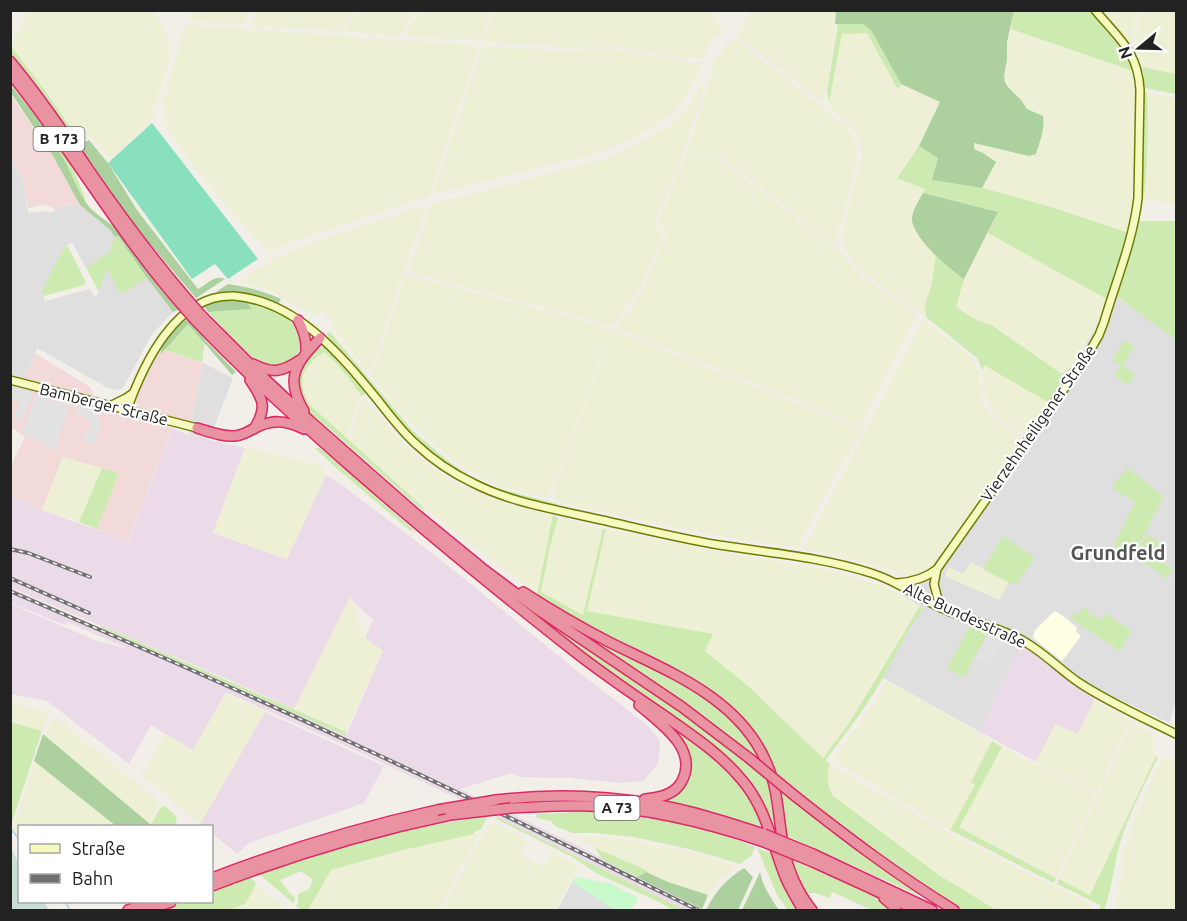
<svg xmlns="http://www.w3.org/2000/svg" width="1187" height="921" font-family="Ubuntu,sans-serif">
<rect width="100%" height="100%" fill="#f2efe9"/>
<path fill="#e0dfdf" d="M10,161H13L23,179L28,213L45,211L51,213L62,206L80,205L103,224L111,231L115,237L109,252L86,268L72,242L65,247L56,262L44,295L45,301L90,289L94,297L99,292L107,267L120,293L147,278L173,312L152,334L123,388L118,390L108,388L37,348L24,380L11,376Z
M1110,293L1176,338V702L1169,723L1100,690L1022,645L980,732L883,678L912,624L924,609L903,596L912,577L925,574L992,486L1075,367Z
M203,363L233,378L209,440L188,435Z
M575,877L611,884L638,898L631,910H557Z"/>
<path fill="#f2dad9" d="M10,94L53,156L80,205L62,206L56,210L49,206L41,205L28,208L23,179L11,157Z
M160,349L203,363L190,424L146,413L138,407L136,402L144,376Z
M35,353L90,387L92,390L93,394L88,397L24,380Z
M10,383L112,410L172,428L128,541L97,529L119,474L63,457L42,510L11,496V465L25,437L11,427Z"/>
<path fill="#ebdbe8" d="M172,428L188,435L245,448L213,533L287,559L326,475L342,485L446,564L576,670L647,725L660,741L658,764L643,781L622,783L571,778L519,777L512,773L460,789L564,839L705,910H685L497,817L359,752L226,692L193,751L151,725L129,764L47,701L11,694V604L97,641L129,649L67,622L65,625L11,603V589L346,736L383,651L365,638L373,620L350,598L294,709L216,674L11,588L10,496L42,510L128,541Z
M1022,644L1100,690L1078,734L1055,725L1036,762L980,732Z
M265,712L384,766L364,803L249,843L237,854L212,833V826H203L200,824Z"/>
<path fill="#ffffe5" d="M1055,611L1066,618L1077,628L1076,631L1081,636L1062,661L1033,638L1034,632L1038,627Z"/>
<path fill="#eef0d5" d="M256,10H354V11L340,31L251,25Z
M495,10L710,11L724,31V33L716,35L706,48L705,57L700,59L675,58L613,46L564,48L551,46L484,42Z
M28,11H151L160,21L169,41L170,58L150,124L111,160L103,149L91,138H88L82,142L80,141L44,89L11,46Z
M193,11V10L250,11L245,23L240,25L189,20Z
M357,11V10L416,11L398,36L344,31Z
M420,11L421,10L492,11L482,41L407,36L405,34L406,31Z
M753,11H836L834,42L824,103L736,35L739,33L743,27L742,24Z
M1102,11H1136L1134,40L1133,42L1131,43L1123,35Z
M1139,11H1176V74L1142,67L1138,57L1136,39Z
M190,25L480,46L430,195L292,242L269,252L249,232L224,204L176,143L166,127L163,114L164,98L181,35L186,27Z
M1011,29L1136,72L1138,80L1136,189L1133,219L1129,233L1048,206L982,188L995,162L984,153L973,149V143L1029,156L1036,154L1041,138L1040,115L1027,109L1021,100L1007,85L1004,77L1007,59V42Z
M867,33L897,89L901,84L940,102L919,146L897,178L925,189L914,231L936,255L931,287L925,304L926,317L866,275L854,264L844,247L842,236L845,219L860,165L861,150L857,136L848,122L828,107L841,34Z
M735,39L847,127L854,138L857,154V162L838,234V242L835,245L718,154L716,157L842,253L851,265L862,276L917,315L860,426L615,328L631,310L641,293L667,235L659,226L658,223L685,157L699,114L712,64L719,56L726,46Z
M483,46L558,51L611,49L686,62L696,63L702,61V65L694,81L684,99L675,110L662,120L628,141L595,154L433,194Z
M705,83L681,160L655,222V225L662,236V239L641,286L630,304L612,327L592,320L570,314L412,273L410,267L432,204L597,161L617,154L638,144L672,123L689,105L701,84Z
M1147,93L1176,98V206L1144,198L1148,160Z
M427,204L369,373L332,328L333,320L322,310L316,316L274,293L262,288L238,282L266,263L286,253L354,228Z
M988,233L1108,300L1101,322L1082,348L1081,354L1071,367L1062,374L993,326L976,320L956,307L964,279Z
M405,275L573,317L612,330L548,498L502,487L480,477L465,468L440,450L420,432L402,414L371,376Z
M923,319L971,357L979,372L980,392L982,401L985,408L993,417L1023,440L934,567L925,574L906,577L890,569L804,549Z
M613,330L848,424L864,429L838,470L798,548L724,537L568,505L555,498L553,490Z
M325,352L334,361L353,383L361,396L346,438L313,409L309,404L301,388L306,367L312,360Z
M984,365L1049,403L1026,437L996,415L987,404L983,391L982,379Z
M363,399L412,451L431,467L456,483L488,497L519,507L553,515L537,595L429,512L349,441Z
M245,448L318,465L323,468L326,475L287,559L213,533Z
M63,457L102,468L79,522L42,510Z
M558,518L603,529L583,616L541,592L549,551Z
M606,529L730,554L829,570L885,587L920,606L851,720L823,758L748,686L705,651L712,634L587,611Z
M971,562L1009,583L999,600L945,576L949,567L963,574Z
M350,597L365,638L383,651L346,732L294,709Z
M887,680L992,741L971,781L976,784L950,830L832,760L872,707Z
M226,692L265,712L200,824L142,775L166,734L193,750Z
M1094,700L1130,720L1097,792L1036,762L1055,725L1078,734Z
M10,701L23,706L48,712L42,731L11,722Z
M57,719L158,801L159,805L149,824L45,736L51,721Z
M1132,722L1153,735V751L1156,756L1090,895L1059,879Z
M1002,747L1096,794L1056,878L960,828V826Z
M1163,758H1176V910H1115L1121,875L1123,853L1132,825Z
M35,761L116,826H20L19,837L13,828Z
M830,765L952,835L1092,905L1090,910H996L939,875L832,795L828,786L827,778Z
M491,824L498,825L528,840L520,855L543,867L552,852L579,867L555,910H442L487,827Z
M480,832L438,910H308L331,870L399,851Z
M584,836L616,838L646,843L689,852L736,866L717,883L708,895L668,882L648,873L646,870L608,855L578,838Z
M256,884L288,910H230L246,903Z"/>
<path fill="#cdebb0" d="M1014,11H1092L1128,54L1136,72L1011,29Z
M838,24H863L871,30L901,84L898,90L867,33L842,34L829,103L827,91Z
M11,46L44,89L80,141L78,143L29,76L11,53Z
M1142,67L1176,74V94L1144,88V75Z
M11,80L62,150L75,173L85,198L84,200L26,103L11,84Z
M1144,92L1147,93C1148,135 1149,176 1140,218L1142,198Z
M919,146L939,157L933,180L982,188L1048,206L1129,233L1108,300L988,233L998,212L923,193L925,189L897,178Z
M1139,221H1176V340L1116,296Z
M118,236L147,278L120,294L107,268L99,292L86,268L109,252L115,237Z
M65,247H68L86,283L84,285L44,296L42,292L56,262Z
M936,255L947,266L964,279L956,307L976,320L993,326L1062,374L1071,367H1075L1049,403L984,365L983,371L977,358L926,317L925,304L931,287Z
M245,300C261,305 293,315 301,332C307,346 294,365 280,368C276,368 270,366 266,365C248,358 222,326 208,312L252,309Z
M188,324L205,343L202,362L164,350Z
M330,332L413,431L447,460L469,475L494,487L557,504L556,507C536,502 514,497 494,490C458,476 426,452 400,423C383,404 368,381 352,361C345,353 336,346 329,338L327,335V333Z
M1124,340L1134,346L1123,366L1135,374L1128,385L1114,376L1121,365L1112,360Z
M324,347L341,362L367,393L361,396C351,380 339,365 324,352C303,367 296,379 309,404L422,506L425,512L325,425H323C315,417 301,408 298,396C296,391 296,377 298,372C302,362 314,348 324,347Z
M315,448H320L417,533L408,529L335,467Z
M102,468L119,474L97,529L79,522Z
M1128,468L1162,495L1163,498L1133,556L1118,552L1115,547V543L1135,502L1112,488L1122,473L1125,474Z
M553,515L558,518L549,551L541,592L583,615L603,529H606L587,611L713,634L705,651L748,686L823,758L851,720L920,606L924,609C907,628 897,654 884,676C867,706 846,733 826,760L830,765C826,776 828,784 832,795L939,875L996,910H957L928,892L804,799L785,782L774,771L736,713L543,602L537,595Z
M1147,534L1166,546L1159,560L1173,569L1167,579L1139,559C1136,551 1143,542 1147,534Z
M1003,536L1035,558L1017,584L1009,583L983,569Z
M487,577L545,620L700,725L771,782L778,832L773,831L747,781Z
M1089,606L1087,612L1102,620L1105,613L1132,631L1120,651L1069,618Z
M562,621L698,691L747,732L766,767L709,722Z
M970,625L989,631L964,678L947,668Z
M102,626L346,732V736L101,628Z
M10,722L42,731L11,825H10Z
M669,724C697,744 729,763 747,793C754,804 759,816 765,827L664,800L683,784L684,746Z
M992,741L1002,747L960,826V828L1056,878L1054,883L950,830L975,785L971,782Z
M1156,756L1158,757C1146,782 1132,808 1123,834C1114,859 1113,886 1104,910H1100V905L1057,884L1059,879L1090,895Z
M776,786L864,855L919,894L918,895L783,834Z
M164,806C172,812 180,816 175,826H150L161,807Z
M572,811L607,813L666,821L718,833L755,847L751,856L740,864L689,849L633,837L595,833H572L555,826L551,821L537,818L536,814L568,813Z
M488,816L481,829L474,832V834L399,851L331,870L308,910H301L296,906L298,903V894L309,889L313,880L301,871L280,880L292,896L294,895L295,900L293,903L259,874C334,849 409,827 488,816Z
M497,817L685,910H673L661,903L598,874L572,857L496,819Z
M595,848L646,870L648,873L646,872L637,877L602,859Z
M757,848L774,854L799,910H788L777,895Z
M790,860L823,872L882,900L893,910H872L832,892L829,898L816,893L803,894Z
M251,877L256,884L246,903L230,910H162L185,902H212V892Z"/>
<path fill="#add19e" d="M836,11H1014L1007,42V59L1004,77L1005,82L1008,87L1021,100L1027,109L1043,116C1045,129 1040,141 1036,154L1029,156L974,143V149L983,153L996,162L982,188L932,180L938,158L919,146L940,102L901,84L871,30L863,24H835Z
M10,84C27,105 45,128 59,151C70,168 75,187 87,204C95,215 109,221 118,231L161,290L178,310L173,312L147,278L118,236L115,237L111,231L103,224L80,205L53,156L11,93Z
M89,140L108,163L137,210L198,289C207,284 215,274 225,279L196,298L133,224L79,145Z
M923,193L998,212L964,279C949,269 912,237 912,219C912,211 919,200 923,193Z
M228,284C247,287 264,291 281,299L278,304C257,296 238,292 216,292Z
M231,299L245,300L252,309L208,312L203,305L213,301Z
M189,319L206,341L236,372L232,375L188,324L161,354C161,341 177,323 189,319Z
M43,734L151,825L150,826H116L34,761Z
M744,868L753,877L738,910H706C715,892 726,879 744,868Z
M646,872L668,882L708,895L702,909L637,877Z
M760,872C763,887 771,898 779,910H742Z"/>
<path fill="#c6e0d4" d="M11,849L19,863L20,902H44L49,910H11Z"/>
<path fill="#c8facc" d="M575,877L611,884L638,898L631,910H616L573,883Z"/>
<path fill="#88e0be" d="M152,123L258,259L228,279L215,264L192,279L108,163Z"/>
<path fill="#e2e2e2" d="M11,384L34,391L21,421L14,417L20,403L11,398Z
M36,396L69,406L55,450L22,432Z
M79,403L94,407L91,418L95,410L99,412L97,420L102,422L94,445L83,442L91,421L77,414Z
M989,631L1004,638L990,666L976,658Z"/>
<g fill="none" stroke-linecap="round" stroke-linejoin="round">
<path stroke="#aad3df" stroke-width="1.5" d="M10,828L20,840
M64,902L68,906L69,910"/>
<defs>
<path id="secondary" d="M10,380L197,428
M110,406L126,398L133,393
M127,410C143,365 176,293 234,296C296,301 340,354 376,398C389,414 401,431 417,445C433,460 452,473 473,483C506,500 543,507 579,515C626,525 672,537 719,545C770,553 821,557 871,573C895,580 915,595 937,606C963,619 992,625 1018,638C1040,649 1058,668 1078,682C1108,702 1144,718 1176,734
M937,569L934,584L940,607
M897,583C911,582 926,578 937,569L1086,358L1099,335L1104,322C1116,281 1133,241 1138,198L1140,90C1138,51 1118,38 1095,10"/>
<path id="highway" d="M10,61C39,96 64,133 89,170C120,215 152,258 187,299
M10,73C71,148 118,232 181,304
M201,315L266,380L310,421L416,514L482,568L534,607L682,707L749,758
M195,320C244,372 297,419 350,466C422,529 495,589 570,648C600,672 631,693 662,714C690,734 720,753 742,780C767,809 772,845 786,879C791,890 797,900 803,910
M298,320C304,331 307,340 306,352
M253,364C273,374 282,372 300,360
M250,380C264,400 267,408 254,429
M304,411C284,378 296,363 320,338
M197,428C210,432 223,437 235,436C242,435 248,432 253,429C272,419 285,420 304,429
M523,592C551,610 580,627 609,642C669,672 740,698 767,764C779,791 778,820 784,849C788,870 798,893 812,910
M639,705C660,723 699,749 682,781C675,795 659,798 645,799
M795,796C847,837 897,875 954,910
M496,800C547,794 602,795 653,804C690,810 727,822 764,834
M511,808C537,807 563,805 589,806C649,808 708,823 764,842
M813,854L932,910
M813,862L870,888L916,910
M212,878C285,850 360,827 437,810
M212,886C289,856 368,832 450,815
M884,898L892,905L896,910
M128,910L150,902
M148,910L171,902"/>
</defs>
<use href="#secondary" stroke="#707d05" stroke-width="10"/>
<use href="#highway" stroke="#dc2a67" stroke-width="12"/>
<use href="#secondary" stroke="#f7fabf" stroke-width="7"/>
<use href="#highway" stroke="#e892a2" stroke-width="9"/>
<defs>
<path id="rail" d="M10,549L28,553L90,577
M10,578L89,613
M10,591C121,639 231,686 339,737C447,786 553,839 659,891L698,910"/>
</defs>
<use href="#rail" stroke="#707070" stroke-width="4"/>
<use href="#rail" stroke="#fff" stroke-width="1.5" stroke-dasharray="4.5" stroke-linecap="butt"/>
<defs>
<path id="highway-bridge" d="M187,299L201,315
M181,304L195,320
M749,758L795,796
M437,810L496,800
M450,815L511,808
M764,834L813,854
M764,842L813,862"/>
</defs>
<use href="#highway-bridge" stroke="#dc2a67" stroke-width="12" stroke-linecap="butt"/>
<use href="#highway-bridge" stroke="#e892a2" stroke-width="9"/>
</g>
<g text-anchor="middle" stroke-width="4.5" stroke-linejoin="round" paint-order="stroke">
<g fill="#fff" stroke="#646464" stroke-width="1.5">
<rect x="33.5" y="127" width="51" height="24" rx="4.5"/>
<rect x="594.5" y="796" width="45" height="24" rx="4.5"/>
</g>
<g font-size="15" font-weight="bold" fill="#222">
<text x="59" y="144">B 173</text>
<text x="617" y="813">A 73</text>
</g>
<g font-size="16" fill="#222" stroke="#fff">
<text transform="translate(104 404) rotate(14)" y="6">Bamberger Straße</text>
<text transform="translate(1038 423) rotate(-55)" y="6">Vierzehnheiligener Straße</text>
<text transform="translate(965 615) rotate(25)" y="6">Alte Bundesstraße</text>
</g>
<g font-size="20" font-weight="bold" fill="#555" stroke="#fff">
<text x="1118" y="560">Grundfeld</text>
</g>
</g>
<rect width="1187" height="921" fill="none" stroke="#222222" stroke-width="24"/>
<rect x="18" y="825" width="195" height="78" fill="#ffffff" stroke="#a7a7a7" stroke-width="1.5"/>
<rect x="30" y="844" width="30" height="9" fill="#f7fabf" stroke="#a7a7a7" stroke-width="1.5"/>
<text x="72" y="855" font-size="18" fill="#222222">Straße</text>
<rect x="30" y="874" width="30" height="9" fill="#707070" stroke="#a7a7a7" stroke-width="1.5"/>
<text x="72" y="885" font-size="18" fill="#222222">Bahn</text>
<g transform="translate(1139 48) rotate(251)" stroke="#ffffff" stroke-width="4.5" paint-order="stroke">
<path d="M0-4.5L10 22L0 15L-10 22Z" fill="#222222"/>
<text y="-9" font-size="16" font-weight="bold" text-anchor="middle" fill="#222222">N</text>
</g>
</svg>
